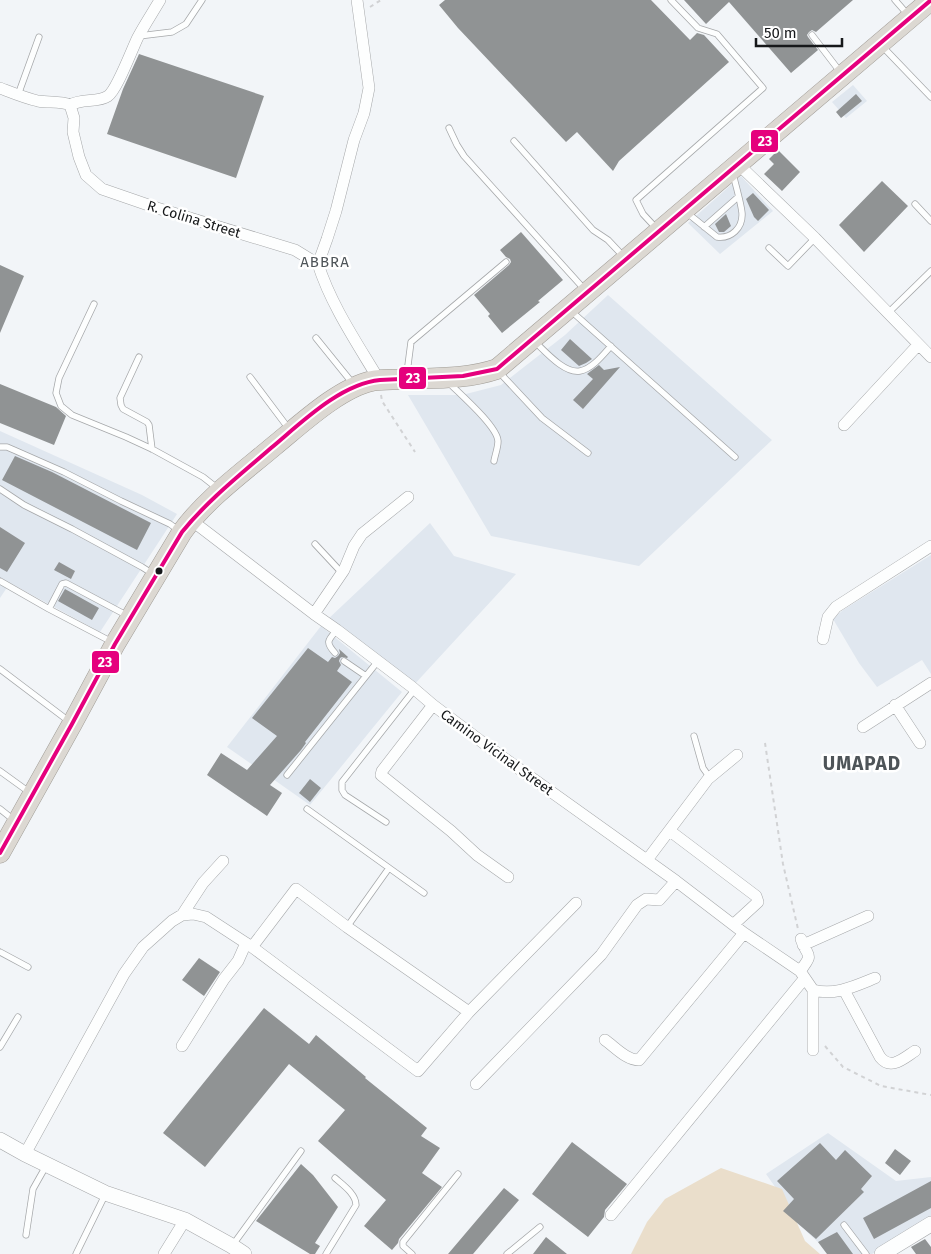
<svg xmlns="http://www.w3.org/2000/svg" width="931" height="1254" font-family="'Fira Sans',sans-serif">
<rect width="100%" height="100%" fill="#f2f5f8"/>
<path fill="#e0e7ef" d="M853,85L867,101L846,118L832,102Z
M741,176L773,211L720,254L688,223Z
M608,295L772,440L639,566L491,536L408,395H462L501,385L565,335Z
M0,431L142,495L177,514L100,632L10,583L0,598Z
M430,523L454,556L516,574L412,687L326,621Z
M931,555V674L922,660L877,687L859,663L833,619L843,610Z
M321,626L402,692L310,805L227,747Z
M828,1133L896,1181L931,1177V1218L872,1254H831L807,1232L766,1174Z"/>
<path fill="#eadecb" d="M721,1168L782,1189L805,1241L820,1254H631L647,1222L665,1199Z"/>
<path fill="#909394" d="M445,0H651L690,40L697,33L704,35L729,62L619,161L613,171L577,132L566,142L458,28L439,5Z
M684,0H853L816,32L812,30L809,32L807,35L808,37L818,50L791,73L729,2L706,24Z
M139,54L264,96L236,178L107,134L123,89Z
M856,94L862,101L841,118L836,112Z
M778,150L800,172L782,191L764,174L774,164L769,159Z
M882,181L908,206L864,252L839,225Z
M753,193L769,210L758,221L754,217L746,199Z
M726,214L731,226L724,232H719L715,224Z
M521,232L563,280L538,301L540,302L502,333L488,316L490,314L474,295L509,265L511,262L510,259L506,257L500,250Z
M0,265L24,276L0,333Z
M570,339L592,359L586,363L579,366L561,350Z
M599,365L604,370L620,367L583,409L573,400L593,379L587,374Z
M0,384L56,407L66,416L54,445L0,423Z
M15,456L52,472L151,523L137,550L2,480Z
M0,527L25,543L7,572L0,568Z
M59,562L75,571L71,579L54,570Z
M65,589L99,608L92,620L58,601Z
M308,648L328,662L332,657L335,658L338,656L340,653L339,649L348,657L347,658L342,657L340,658L339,661L341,665L337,671L352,682L305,742L306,743L301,750L270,785L282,793L267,816L207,775L221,753L247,770L277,736L252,718Z
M310,779L321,788L310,802L299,793Z
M199,958L220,972L204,996L182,980Z
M264,1008L309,1044L316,1035L366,1077L365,1078L427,1128L421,1136L440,1148L422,1173L442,1187L399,1239L398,1243L392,1250L364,1226L386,1200L318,1141L345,1110L289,1064L205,1167L163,1133Z
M572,1142L627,1184L605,1210L604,1217L588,1237L532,1194Z
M820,1143L836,1160L845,1150L872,1176L861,1189L864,1192L816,1239L783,1211L794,1199L777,1181Z
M895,1149L911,1161L900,1175L885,1163Z
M301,1164L313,1175L338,1207L315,1243L320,1246L315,1254H310L256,1221Z
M931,1181V1208L874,1239L863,1218Z
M504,1188L519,1200L473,1254H448Z
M837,1232L853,1254H827L818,1242Z
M546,1237L567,1254H533Z
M925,1239L931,1247V1254H916L911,1247Z"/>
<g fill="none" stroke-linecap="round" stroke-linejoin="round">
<defs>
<path id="service" d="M895,0L909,16
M812,35L841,73
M139,36L172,32L186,24L202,0
M881,45L931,97
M18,95L39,37
M449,128L457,145L464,156L585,290
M514,141L593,230L608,240L624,257
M915,204L931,221
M686,212L717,237C731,239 743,228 742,213C741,203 736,186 733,174
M704,227L738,197
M656,228L643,214L636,200L763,88L717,34L698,28L671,0
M769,248L788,266L815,238
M94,304L59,378L56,393L61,406L72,415L126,437L152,449L203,477L217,488
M570,310L735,457
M888,313L931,271
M316,338L354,385
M534,341C544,350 564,374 580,371C592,369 603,355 611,346
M139,357L120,398L121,405L123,409L147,422L149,425L152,449
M499,372L542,418L588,453
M410,376L408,365L411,342L506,262
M250,377L289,429
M448,382C460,394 497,426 498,441C498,448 495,455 494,461
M0,447H7L14,450L64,472L121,501L170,524L178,530
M0,489L24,505L72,529L142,567L153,574
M315,544L342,573
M0,581L49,609L112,642
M49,609L62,584L66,583L128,616
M335,653C325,642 328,640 337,630
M344,661L366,676
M0,669L70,722
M694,736L703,768L708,775V779
M0,771L29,792
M287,775L378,661
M0,809L15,821
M307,809L424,893
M386,822L345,795L342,790V782L415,689
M347,927L389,868
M0,952L28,967
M0,1047L18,1017
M844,1225L866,1254
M26,1235L33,1189L46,1166
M232,1246L301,1151
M76,1254L105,1195
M326,1254L356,1205C356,1194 343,1185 335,1178
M412,1254L403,1246V1242L458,1174
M507,1254L540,1227"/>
<path id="minor" d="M0,88C13,93 25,98 38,101C49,103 60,101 70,105
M70,105L74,118L73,132L79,157L86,175L102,189L157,208L295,250L318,264C331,305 357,343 379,380
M70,105C82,98 98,103 108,96C117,90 132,49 138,37C145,24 153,12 160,0
M738,164L815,238L931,357
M318,264L327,239L336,211L354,140L364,113L369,88L357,0
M844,425L918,345
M191,520L314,614L337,630L412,687L433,705L490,748L676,881L744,933L800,971L813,990V1050
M314,614L344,570L354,546L362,534L408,497
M823,639L828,617L836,607L931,546
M433,705L382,771L381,775L451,831L477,855L508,877
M895,705L920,743
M863,727L931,683
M670,831L756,896L758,902L734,924
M647,860L708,779L737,755
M182,915L203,883L223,861
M803,945L868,916
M252,947L296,889L347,927L469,1012
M800,971C815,952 807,958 801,939
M813,990C835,996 855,986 875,978
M844,990L880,1057C891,1071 904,1058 915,1051
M605,1040C615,1047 626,1060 639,1060L744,933
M182,1046L224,979L238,961L246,943
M476,1084L601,955L637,905L646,899L659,900L676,881
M25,1154L124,974L143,947L172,921L182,915L193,914L206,917L252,947L418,1071L469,1012L576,903
M611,1215L804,979
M164,1254L185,1220"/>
<path id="tertiary" d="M0,1140L25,1154L105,1193L185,1220L232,1246L244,1254
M882,1254L931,1224"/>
<path id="trunk" d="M0,853L72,724L115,644L182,532C206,499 242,473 274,446C300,425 339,388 372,381C383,379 395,380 406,379C436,378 468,379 497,369L931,0"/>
</defs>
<use href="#service" stroke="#a6a8aa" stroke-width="7"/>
<use href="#minor" stroke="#a6a8aa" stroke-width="12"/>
<use href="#tertiary" stroke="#a6a8aa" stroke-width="16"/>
<use href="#trunk" stroke="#a09c96" stroke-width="21"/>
<path stroke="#d1d2d4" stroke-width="2" stroke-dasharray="4 4" stroke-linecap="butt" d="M370,7L381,0
M381,395L382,401L415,452
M765,743L783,864L798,929
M825,1046L843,1067L881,1086L931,1095"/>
<use href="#service" stroke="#fdfefe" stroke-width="5.5"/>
<use href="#minor" stroke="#fdfefe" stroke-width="11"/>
<use href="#tertiary" stroke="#fdfefe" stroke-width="15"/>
<use href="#trunk" stroke="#dcd8d2" stroke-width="20"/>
<defs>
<path id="bus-1" d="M0,853L72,724L115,644L182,532C208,500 240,475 271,448C301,423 340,384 380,380L463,376L497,369L931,0"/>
</defs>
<use href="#bus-1" stroke="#fff" stroke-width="8"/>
<use href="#bus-1" stroke="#e5007d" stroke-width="4"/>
</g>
<circle fill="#16181a" stroke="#fff" stroke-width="2" cx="159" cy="571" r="4.5"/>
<g text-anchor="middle" stroke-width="5" stroke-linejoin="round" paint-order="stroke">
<g font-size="14" fill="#16181a" stroke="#fff">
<text transform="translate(194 219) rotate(17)" y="5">R. Colina Street</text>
<text transform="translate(497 752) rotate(36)" y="5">Camino Vicinal Street</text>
</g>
<g font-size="15" letter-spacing="1" fill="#4e5458" stroke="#fff">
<text x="325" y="267">ABBRA</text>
</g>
<g font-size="19" font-weight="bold" letter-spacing="1" fill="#4e5458" stroke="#fff">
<text x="862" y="770">UMAPAD</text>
</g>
</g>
<g stroke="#fff" stroke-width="2">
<rect x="750" y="129" width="29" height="24" rx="5" fill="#e5007d"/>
<rect x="398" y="366" width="29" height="24" rx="5" fill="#e5007d"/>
<rect x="91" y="650" width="29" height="24" rx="5" fill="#e5007d"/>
</g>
<g font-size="14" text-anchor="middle" font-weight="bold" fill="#fff">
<text x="765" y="146">23</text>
<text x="413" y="383">23</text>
<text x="105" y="667">23</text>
</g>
<path d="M756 38v8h86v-8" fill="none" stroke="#16181a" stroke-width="2.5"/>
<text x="764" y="38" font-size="15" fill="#16181a" stroke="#ffffff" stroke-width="4" paint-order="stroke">50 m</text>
</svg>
